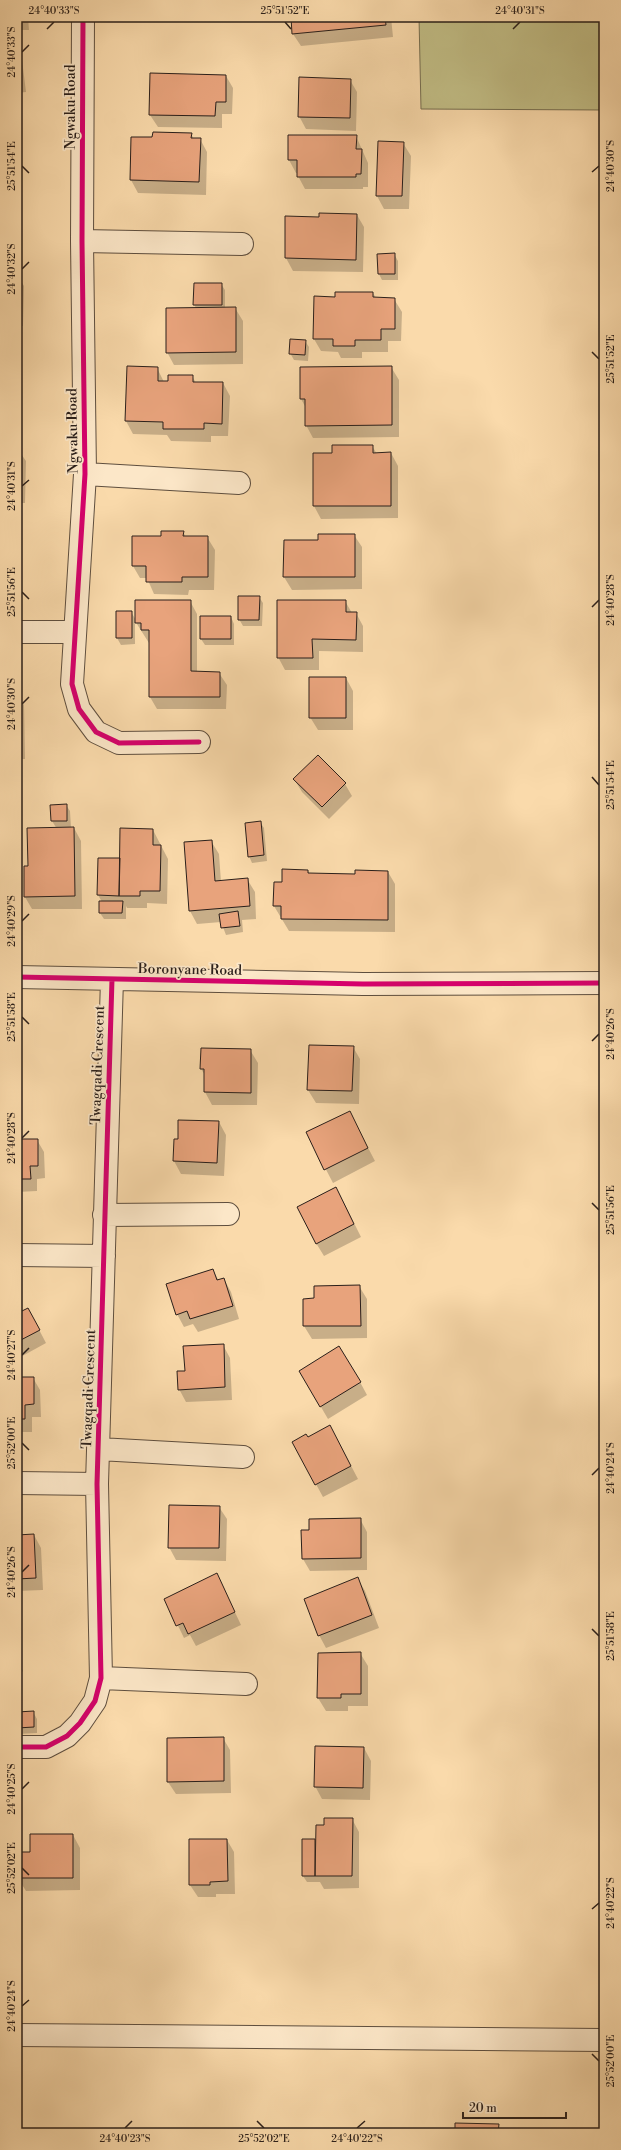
<svg xmlns="http://www.w3.org/2000/svg" width="621" height="2150" font-family="'Libre Bodoni',serif">
<rect width="100%" height="100%" fill="#fadaab"/>
<filter id="stains"><feTurbulence type="fractalNoise" baseFrequency=".005" numOctaves="4"/><feColorMatrix values="0 0 0 0 .2 0 0 0 0 .09 0 0 0 0 .02 0 0 0 .5 -.17"/></filter>
<radialGradient id="worn" r=".72"><stop offset=".6" stop-color="#630" stop-opacity="0"/><stop offset="1" stop-color="#630" stop-opacity=".3"/></radialGradient>
<path fill="#c2be86" stroke="#766e50" d="M419,17H604V110L421,109Z"/>
<path fill="#0003" d="M17,17H28L29,30H17Z
M292,17H391L393,37L301,46L293,34Z
M17,52L22,60L26,92L17,93Z
M226,76L233,88L232,114H222V128L158,127L150,115Z
M350,80L357,92L356,131L306,129L299,116Z
M191,134L194,139H200L207,152L206,195L138,193L131,180L132,138H153Z
M289,136H356L368,163V187H363V189H305L298,176V173H296L289,160Z
M403,143L411,156L409,209H384L377,196Z
M357,215L364,227L363,272L293,271L286,258V217L320,218Z
M17,230L21,246L17,247Z
M394,254L398,261V280H382L379,274Z
M17,274L24,286L23,326L17,325Z
M195,284H221L225,290V308H235L243,321V364L174,365L167,352L197,309L194,305Z
M373,293L376,298L394,299L402,312L401,341H388V352H362V358H341L338,352L321,351L314,339L336,298Z
M305,341L309,347L308,361L294,360L290,353Z
M128,367L157,368L164,382L192,376L196,383H223L230,396L228,436H211V442L171,441L167,435L133,434L126,421Z
M391,367L399,380V437L313,438L306,425V408L301,399V368Z
M372,446L377,454L391,453L398,466V518L321,519L314,506V454H333Z
M17,448L26,461L25,503H17Z
M183,532L186,537H207L215,550L214,590H189L188,595L154,594L147,578H140L133,566L162,537Z
M354,535L362,547V589L292,590L284,577L319,541Z
M259,597L263,603L262,626H243L239,619Z
M190,601L197,614V672L219,673L227,685L226,709H157L150,697L149,643L135,621V644L121,645L117,638V612H131L136,620Z
M345,601L352,613H356L363,626V652L319,651V670H285L278,657Z
M231,617L234,624V645H205L201,639Z
M346,678L353,691V730H318L310,717Z
M17,693L24,705L25,759H17Z
M294,779L345,784L352,796L329,819L302,792Z
M66,805L70,811L71,828H74L81,841L82,909H32L25,897L29,867L57,829L52,821Z
M260,822L264,828L267,861L252,863L249,856Z
M153,830L168,859L167,904L147,903V908H127L126,906V919H104L100,913V902H102L98,895L99,859L121,860Z
M211,841L219,854L221,882L247,879L255,892L256,919L242,920L243,932L226,935L221,922L197,924L190,911L185,843Z
M308,871L310,874L356,875L388,872L395,884V932L289,931L274,906L275,883H283Z
M353,1047L360,1059L359,1104L316,1103L308,1090Z
M250,1050L258,1063L257,1105H212L205,1092V1075L201,1069Z
M17,1085L18,1127H17Z
M219,1122L226,1135L224,1176L181,1174L174,1161L175,1140Z
M356,1125L375,1161L333,1183L307,1133Z
M17,1140H37L44,1152L45,1178L37,1179V1191L17,1192Z
M343,1201L361,1237L324,1256L316,1243Z
M213,1270L219,1281L224,1279L231,1292L239,1319L198,1332L193,1324L184,1327L177,1314Z
M359,1286L367,1299V1338L312,1339L304,1326L315,1299Z
M17,1309L20,1314L35,1322L46,1343L17,1359Z
M223,1345L230,1358L232,1400L186,1402L179,1389L186,1372Z
M300,1371L360,1382L367,1395L328,1419Z
M17,1378H33L40,1390L41,1417H32V1432H17Z
M308,1438L337,1439L358,1479L323,1497L293,1442Z
M219,1507L227,1519L226,1561L176,1560L169,1547Z
M360,1519L367,1532V1570L310,1571L303,1559Z
M34,1535L41,1548L43,1590L17,1591V1536Z
M358,1579L365,1591L379,1628L326,1648L319,1635Z
M223,1587L241,1625L196,1646L190,1635L184,1638L165,1599Z
M360,1653L368,1666V1706H348V1711H326L318,1698L319,1654Z
M17,1661L23,1671L17,1677Z
M33,1712L37,1719V1733L18,1734L17,1713Z
M223,1738L230,1750L231,1793L176,1794L168,1782Z
M364,1748L371,1761L370,1800L322,1799L315,1786Z
M352,1819L359,1832V1888L324,1889L320,1882H307L303,1876V1840H315L317,1843L325,1826Z
M73,1835L80,1848V1890L26,1891L18,1878L31,1853Z
M227,1840L234,1852L235,1894H216V1897H198L190,1885Z
M498,2125L503,2133H456Z"/>
<path fill="#e8a37c" stroke="#2a1f1a" d="M291,17H385L386,25L292,34Z
M150,73L226,75V102H216L215,116L149,115Z
M299,77L351,79L350,118L298,117Z
M153,132L192,133L191,138H201L199,182L130,180L131,137H152Z
M288,135H357L356,149H362L361,174H356V177H297V160H288Z
M378,141L404,142L402,196H376Z
M319,213L357,214L356,260L285,258V216L319,217Z
M395,253V274H378L377,254Z
M194,283H222V305H193Z
M335,292H373V297L395,298V329H381V340H355V346H333V339H313L314,296L335,297Z
M236,307V352L166,353V308Z
M290,339L306,340L305,355L289,354Z
M127,366L158,367V381H168V375H193V382H223L222,424L204,423V429H163V422L125,421Z
M392,366V425L305,426V399H300V367Z
M332,445H373V453L391,452V506H313V453H332Z
M17,447H19V490H17Z
M161,531H184L183,536H208V577H182V582H146V566H132V536H161Z
M318,534H355V577H283L284,540H318Z
M238,596H260L259,620H238Z
M135,600H191V671L220,672V697H149V630H141V623H135Z
M277,600H346V612H357L356,640L312,639L313,658H277Z
M116,611H132V638H116Z
M200,616H231V639H200Z
M309,677H346V718H309Z
M318,755L346,783L322,807L293,779Z
M67,804V821H51L50,805Z
M261,821L264,855L248,857L245,823Z
M74,827L75,896L24,897V866H28L27,828Z
M120,828L153,829V845H161L160,891H140V896H119Z
M212,840L215,881L248,878L250,906L189,911L184,842Z
M98,858H120L119,896L97,895Z
M282,869L308,870V873L355,874V870L388,871V920L281,919V906H273L274,882H282Z
M99,901H123L122,913H99Z
M238,911L240,926L221,928L219,914Z
M309,1045L354,1046L352,1091L307,1090Z
M201,1048L251,1049V1093L204,1092V1069H200Z
M350,1111L368,1148L324,1170L306,1132Z
M178,1120L219,1121L217,1163L173,1161L174,1139H178Z
M17,1139H38V1166H30L31,1179H17Z
M336,1187L354,1224L316,1244L297,1207Z
M213,1269L217,1280L224,1278L233,1306L190,1319L187,1311L176,1315L166,1284Z
M360,1285L361,1326H303V1299L314,1298V1286Z
M17,1308L20,1312L28,1308L40,1330L17,1342Z
M224,1344L225,1387L178,1390L177,1371H185L183,1346Z
M339,1346L361,1382L320,1407L299,1371Z
M17,1377H34V1404L25,1405V1419H17Z
M330,1425L351,1466L315,1485L292,1442L306,1434L308,1437Z
M169,1505L220,1506L219,1548H168Z
M361,1518V1558L302,1559L301,1530H309V1519Z
M34,1534L36,1578L17,1579V1535Z
M217,1573L235,1612L188,1634L183,1623L176,1626L164,1599Z
M358,1577L372,1615L318,1636L304,1599Z
M361,1652V1694H341V1698H317L318,1653Z
M34,1711V1727L17,1728V1712Z
M224,1737V1781L167,1782V1738Z
M315,1746L364,1747L363,1788L314,1787Z
M324,1818H353L352,1876H315L316,1825H324Z
M30,1834H73V1878H17V1852H30Z
M189,1839H227L228,1881L210,1882V1885H189Z
M302,1839H315V1876H302Z
M455,2123L499,2124L498,2133H455Z"/>
<g fill="none" stroke-linecap="round" stroke-linejoin="round">
<defs>
<path id="minor" d="M83,17L82,241L85,474L72,684L79,709L96,732L119,743L199,742
M82,241L242,244
M85,474L239,483
M17,632H74
M17,977L363,984L604,983
M104,1215L228,1214
M17,1255L104,1256
M99,1449L243,1457
M17,1483L97,1484
M101,1678L246,1684
M17,1747H46L67,1736L80,1723L95,1701L101,1678L97,1484L112,979"/>
<path id="tertiary" d="M17,2035L604,2040"/>
</defs>
<use href="#minor" stroke="#5e4e3e" stroke-width="24"/>
<use href="#tertiary" stroke="#5e4e3e" stroke-width="24"/>
<use href="#minor" stroke="#fce7c8" stroke-width="22"/>
<use href="#tertiary" stroke="#fce7c8" stroke-width="22"/>
<defs>
<path id="cycleway" d="M83,17L82,241L85,474L72,684L79,709L96,732L119,743L199,742
M17,977L363,984L604,983
M17,1747H46L67,1736L80,1723L95,1701L101,1678L97,1484L112,979"/>
</defs>
<use href="#cycleway" stroke="#fce7c8" stroke-width="8"/>
<use href="#cycleway" stroke="#d6006c" stroke-width="5"/>
</g>
<path fill="none" stroke="#2a1f1a" stroke-width="1.5" d="M285,22L291,29M47,29L54,22M513,29L520,22M22,52L29,45M22,166L29,173M592,172L599,166M22,269L29,262M592,352L599,359M22,486L29,480M22,592L29,599M592,607L599,600M22,704L29,697M592,777L599,785M22,921L29,914M22,1017L29,1024M592,1041L599,1034M22,1138L29,1131M592,1203L599,1210M22,1355L29,1348M22,1443L29,1450M592,1475L599,1468M22,1572L29,1565M592,1629L599,1636M22,1789L29,1782M22,1868L29,1875M592,1909L599,1903M22,2006L29,2000M592,2054L599,2061M257,2121L264,2128M125,2128L132,2121M357,2128L365,2121"/>
<g text-anchor="middle" stroke-width="3.5" stroke-linejoin="round" paint-order="stroke">
<g font-size="14" fill="#2a1f1a" stroke="#fce7c8">
<text transform="translate(70 107) rotate(-90)" y="5">Ngwaku Road</text>
<text transform="translate(72 431) rotate(-91)" y="5">Ngwaku Road</text>
<text transform="translate(190 969) rotate(1)" y="5">Boronyane Road</text>
<text transform="translate(97 1065) rotate(-88)" y="5">Twagqadi Crescent</text>
<text transform="translate(88 1389) rotate(-88)" y="5">Twagqadi Crescent</text>
</g>
</g>
<rect width="621" height="2150" fill="none" stroke="#fadaab" stroke-width="44"/>
<path d="M463 2112v6h103v-6" fill="none" stroke="#2a1f1a" stroke-width="2"/>
<text x="469" y="2112" font-size="12" fill="#2a1f1a" stroke="#fce7c8" stroke-width="3" paint-order="stroke">20 m</text>
<rect x="22" y="22" width="577" height="2106" fill="none" stroke="#2a1f1a" stroke-width="1.5"/>
<g font-size="10" text-anchor="middle" fill="#2a1f1a">
<text x="54" y="14">24°40'33"S</text>
<text x="285" y="14">25°51'52"E</text>
<text x="520" y="14">24°40'31"S</text>
<text transform="translate(11 52) rotate(-90)" y="4">24°40'33"S</text>
<text transform="translate(610 166) rotate(-90)" y="4">24°40'30"S</text>
<text transform="translate(11 166) rotate(-90)" y="4">25°51'54"E</text>
<text transform="translate(11 269) rotate(-90)" y="4">24°40'32"S</text>
<text transform="translate(610 359) rotate(-90)" y="4">25°51'52"E</text>
<text transform="translate(11 486) rotate(-90)" y="4">24°40'31"S</text>
<text transform="translate(11 592) rotate(-90)" y="4">25°51'56"E</text>
<text transform="translate(610 600) rotate(-90)" y="4">24°40'28"S</text>
<text transform="translate(11 704) rotate(-90)" y="4">24°40'30"S</text>
<text transform="translate(610 785) rotate(-90)" y="4">25°51'54"E</text>
<text transform="translate(11 921) rotate(-90)" y="4">24°40'29"S</text>
<text transform="translate(11 1017) rotate(-90)" y="4">25°51'58"E</text>
<text transform="translate(610 1034) rotate(-90)" y="4">24°40'26"S</text>
<text transform="translate(11 1138) rotate(-90)" y="4">24°40'28"S</text>
<text transform="translate(610 1210) rotate(-90)" y="4">25°51'56"E</text>
<text transform="translate(11 1355) rotate(-90)" y="4">24°40'27"S</text>
<text transform="translate(11 1443) rotate(-90)" y="4">25°52'00"E</text>
<text transform="translate(610 1468) rotate(-90)" y="4">24°40'24"S</text>
<text transform="translate(11 1572) rotate(-90)" y="4">24°40'26"S</text>
<text transform="translate(610 1636) rotate(-90)" y="4">25°51'58"E</text>
<text transform="translate(11 1789) rotate(-90)" y="4">24°40'25"S</text>
<text transform="translate(11 1868) rotate(-90)" y="4">25°52'02"E</text>
<text transform="translate(610 1903) rotate(-90)" y="4">24°40'22"S</text>
<text transform="translate(11 2006) rotate(-90)" y="4">24°40'24"S</text>
<text transform="translate(610 2061) rotate(-90)" y="4">25°52'00"E</text>
<text x="125" y="2142">24°40'23"S</text>
<text x="264" y="2142">25°52'02"E</text>
<text x="357" y="2142">24°40'22"S</text>
</g>
<rect width="100%" height="100%" filter="url(#stains)"/>
<rect width="100%" height="100%" fill="url(#worn)"/>
</svg>
